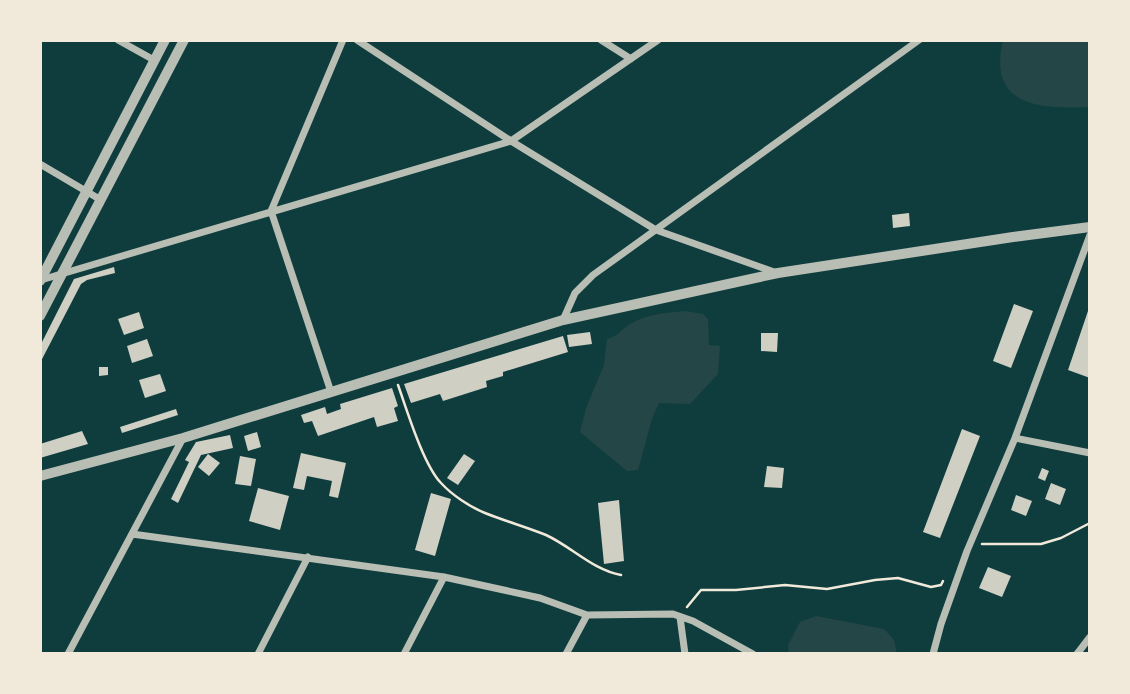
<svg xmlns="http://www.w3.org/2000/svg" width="1130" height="694" font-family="Raleway,sans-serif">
<rect width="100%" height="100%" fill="#0f3d3e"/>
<path fill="#244646" d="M1003,40H1090V107C1040,109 987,107 1003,40Z
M685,311L703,314L708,319L709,345L720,346L718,374L690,404L659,403L652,419L638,470L627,471L580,432L586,408L604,365L607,339C620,335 619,331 630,324C646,314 667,313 685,311Z
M816,616L884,629L894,640L897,654H789L788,645L800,622Z"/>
<path fill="#cfcfc3" d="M909,213L910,226L893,228L892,215Z
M114,267L115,273L87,280L81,284L40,363V346L74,279Z
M1014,304L1033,311L1011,368L993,361Z
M1089,308H1090V378L1068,370Z
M139,312L144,328L124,335L118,319Z
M590,332L592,344L569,347L567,335Z
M761,333H778L777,352L761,351Z
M563,336L568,352L503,372V376L486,381L487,387L443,401L440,394L411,403L404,384Z
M147,339L153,356L132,363L127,346Z
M99,367H108V375L99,376Z
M160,374L166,391L145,398L139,380Z
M392,388L398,406L394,408L398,421L377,427L374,417L318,436L312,421L304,423L301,415L325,407L327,414L341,409L340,404Z
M176,409L178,415L122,433L120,427Z
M962,429L980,436L940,538L923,532Z
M82,431L88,444L40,458V444Z
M257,432L261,447L248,451L244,436Z
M230,435L233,448L201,455L178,503L171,499L189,462L185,460L196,442Z
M301,453L346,463L338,498L329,496L332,481L307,476L304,490L293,488Z
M208,454L220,463L209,476L198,467Z
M464,454L475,461L458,485L447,478Z
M240,456L256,459L251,486L235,484Z
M767,466L784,468L782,488L764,487Z
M1042,468L1049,471L1045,481L1038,478Z
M1051,483L1066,489L1060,505L1045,499Z
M258,488L289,496L280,530L249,521Z
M431,493L451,499L435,556L415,550Z
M1016,495L1032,501L1026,516L1011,510Z
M619,500L624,561L604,564L598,503Z
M988,567L1011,576L1002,597L979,588Z"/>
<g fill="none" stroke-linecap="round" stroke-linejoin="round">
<path stroke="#f1e9da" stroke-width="2.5" d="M398,385C407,410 423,464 441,483C452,495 470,507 485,513C505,521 526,527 546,535C572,547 593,570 621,575
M982,544H1041L1061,538L1090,523
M687,607L701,590H736L785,585L827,589L875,580L898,578L931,587L941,585L943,581"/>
<path stroke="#b8beb3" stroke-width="7" d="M118,40L154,60
M357,40L511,141L656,230L777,273
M601,40L631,59
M40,164L101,200
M41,280L511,141L658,40
M563,320L575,293L593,275L919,40
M331,392L271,211L343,40
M1015,438L1090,453
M132,534L444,577L540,598L587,615L673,614L693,621L753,654
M680,617L685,654
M68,654L183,438
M258,654L308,557
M404,654L444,577
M566,654L587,615
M933,654L941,624L967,551L1015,438L1090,235
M1077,654L1090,637"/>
<path stroke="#b8beb3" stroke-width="10" d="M40,281L165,40
M40,316L184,40
M40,476L183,438L563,320L778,273L1013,237L1090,227"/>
</g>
<rect width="1130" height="694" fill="none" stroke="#f1e9da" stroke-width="84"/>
</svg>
